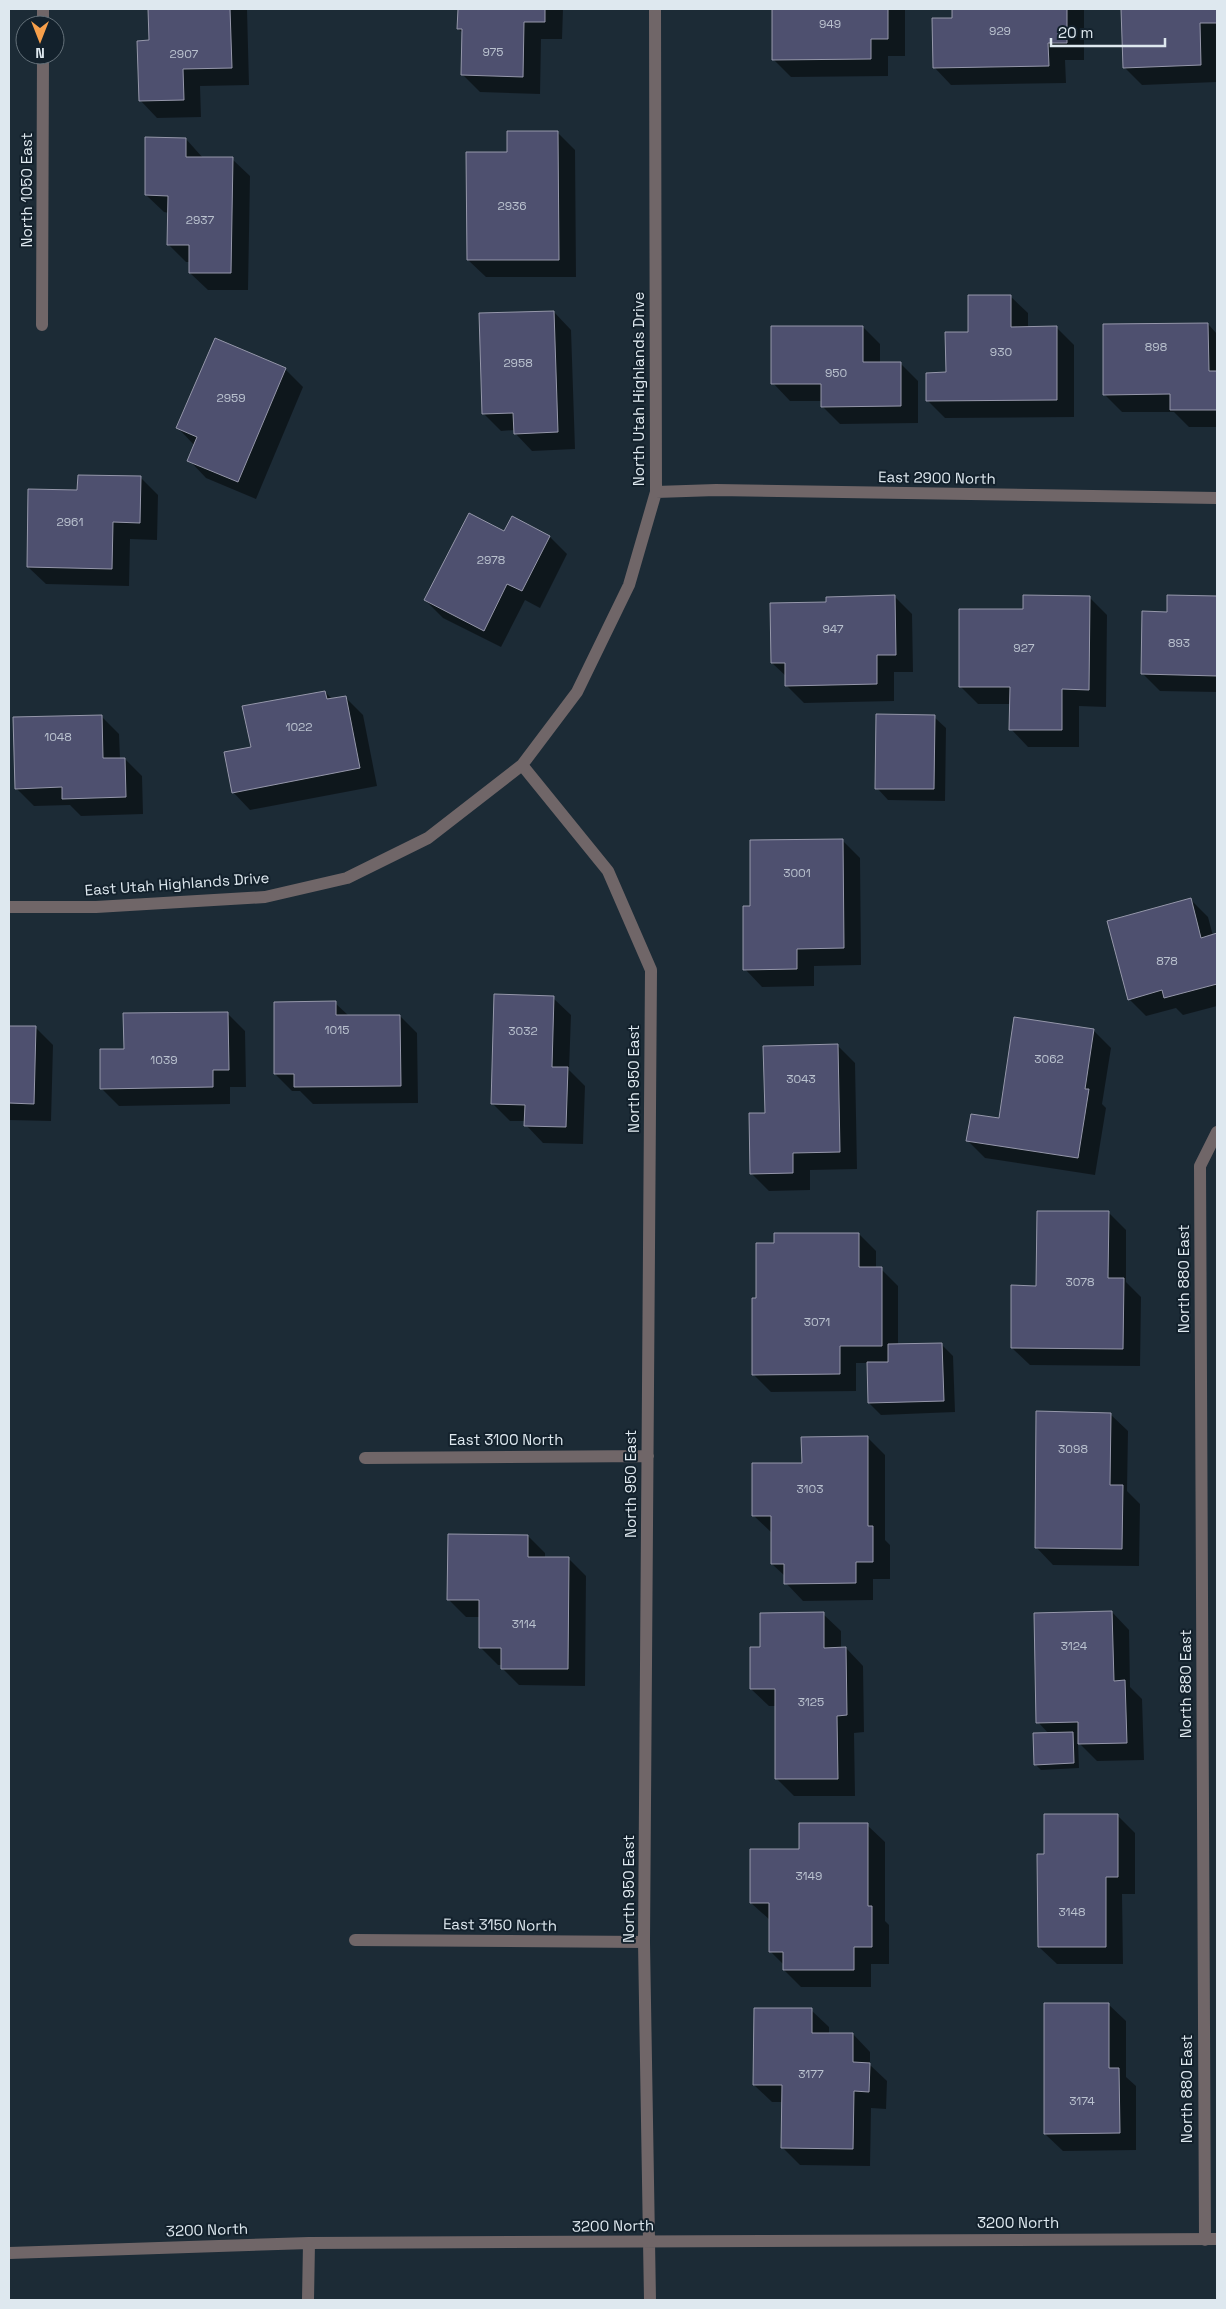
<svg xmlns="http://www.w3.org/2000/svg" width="1226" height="2309" font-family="'Space Grotesk',sans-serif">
<rect width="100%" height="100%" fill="#1c2b36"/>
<path fill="#0007" d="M149,9H247L249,85L200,86L201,117L157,118L140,100L150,41Z
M459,9H563L562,39H541L540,94L480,92L462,74L463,33L458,29Z
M773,9H905V56H888V76L791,77L773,59Z
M953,9H1084V60H1065L1066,83L951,85L934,67L953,19Z
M1123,9H1217V82L1142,85L1124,67Z
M557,132L575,150L576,277H486L468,260L509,153Z
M186,139L203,158L232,159L250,176L248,290H208L190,273V262H186L168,244L169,213L164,212L146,195Z
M1010,296L1028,313V328L1056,327L1074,345V417L945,418L928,401L947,373L970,334Z
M554,312L571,330L575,449L532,451L515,433V430L501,431L483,413Z
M1208,324L1217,334V427H1189L1174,412H1122L1104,394Z
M863,327L880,344V363H900L918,381V423L840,424L822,406V401H790L773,383Z
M216,340L286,370L303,387L256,499L206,478L189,460L195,446L178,428Z
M140,477L158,495L157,540L130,539L129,586L46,584L28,567L78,491Z
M513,518L550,537L567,554L540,608L525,600L501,647L443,618L425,600L505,533Z
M1169,596L1217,597V692L1160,691L1143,674L1168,613Z
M895,597L912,614L913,672H894V701L804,703L787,686V677L772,663L828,603Z
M1089,597L1107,615L1106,707L1079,706V747H1028L1011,729V704H978L960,686L1025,610Z
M325,692L333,700L346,698L363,715L377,786L250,810L233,792L252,748Z
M102,717L119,734L120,759H125L142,776L143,814L81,816L70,805L34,806L16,788Z
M934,717L946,728L945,801L888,800L877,788Z
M842,840L860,858L861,965L814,966V986L762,987L745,969L751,907Z
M1191,900L1208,917L1213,936L1217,935V1006L1183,1015L1176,1008L1146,1016L1129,999Z
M553,998L571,1015L569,1070L585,1086L583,1144L543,1143L526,1125V1121H510L492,1103Z
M335,1003L349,1016H400L417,1033L418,1103L313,1104L300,1091H292L275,1074Z
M227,1013L245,1031L246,1087H230V1104L119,1106L102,1089L125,1050Z
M9,1027H35L53,1045L51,1121L9,1120Z
M1093,1030L1111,1048L1102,1104L1106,1108L1095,1175L985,1158L968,1141L1000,1119Z
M837,1045L855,1063L857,1169L810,1170V1190L769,1191L751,1173L766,1114Z
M1108,1212L1126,1230V1282L1141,1297L1140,1366L1030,1365L1012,1348L1038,1287Z
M859,1234L876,1251V1269H881L898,1286V1345L941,1344L953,1356L955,1412L881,1415L869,1403L868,1363H856V1391L771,1392L753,1374L757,1300L775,1244Z
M1110,1414L1128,1431L1127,1491L1140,1504L1139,1566L1053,1565L1036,1547Z
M867,1437L885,1455V1540L890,1545V1579H873V1600L803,1601L786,1583V1577L772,1564V1533L753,1515L803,1464Z
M528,1536L545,1553V1559H569L586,1576L585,1686L519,1685L502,1668V1665H498L480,1647V1617H466L448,1599Z
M1112,1612L1129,1630L1130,1687L1142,1699L1144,1760L1097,1761L1078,1742L1079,1768L1041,1770L1035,1764L1049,1734L1038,1722Z
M823,1614L841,1631V1648H846L863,1666L864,1732L854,1733L855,1796H794L777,1779L776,1706H769L751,1689Z
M1117,1815L1135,1833V1894H1122L1123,1964H1057L1039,1947L1045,1855Z
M867,1825L885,1842V1921L889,1925V1964H871V1987H801L784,1970V1965L770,1951V1920L751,1903L801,1850Z
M1108,2004L1126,2021V2077L1136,2086V2150L1063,2151L1045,2134Z
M811,2010L829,2027V2034H853L870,2052V2065L887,2081L886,2109L871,2108L870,2166L800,2165L782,2147L783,2102H772L754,2085Z"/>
<path fill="#4e506f" stroke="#9597aa" d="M148,9H230L232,68L183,69L184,100L139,101L137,41L149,40Z
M458,9H545V22H524L523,77L461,75L462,29H457Z
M772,9H888V39H871V59L772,60Z
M952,9H1067V43H1048L1049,66L933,68L932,18H952Z
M1121,9H1217V23H1200L1201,65L1123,68Z
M507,131H558L559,260H467L466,152H507Z
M145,137L186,138V157H233L231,273H189V245H167L168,196L145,195Z
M968,295H1011V327L1057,326V400L926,401V373L946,372L945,332H968Z
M554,311L558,432L514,434L513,413L482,414L479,313Z
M1208,323L1209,371H1217V410H1170V394L1103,395V324Z
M771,326H863V362H901V406L821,407V384H771Z
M215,338L286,368L238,482L187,461L197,437L176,428Z
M78,475L141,476L140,523L113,522L112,569L27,567L28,489L77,490Z
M469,513L504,531L512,516L550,536L522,591L507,584L484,631L424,600Z
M895,595L896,655H877V684L785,686V663H771L770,603L826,602V597Z
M1023,595L1090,596L1089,690L1062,689V730H1009L1010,687H959V609H1023Z
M1167,595L1217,596V676L1141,674L1142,611L1167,612Z
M325,691L327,699L346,696L360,768L232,793L224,752L251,747L242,706Z
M876,714L935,715L934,789H875Z
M102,715L103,758H125L126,797L62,799V787L15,789L13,717Z
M843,839L844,948L797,949V969L743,970V906H750V840Z
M1191,898L1201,938L1217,933V984L1164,998L1162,990L1128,1000L1107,921Z
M494,994L554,996L552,1067H568L566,1127L524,1126L525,1105L491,1104Z
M336,1001V1015H400L401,1086L294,1087V1074H274V1002Z
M228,1012L229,1070H213V1087L100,1089V1049H124L123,1013Z
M1014,1017L1094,1029L1085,1089H1089L1078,1158L966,1141L971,1114L999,1118Z
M9,1026H36L34,1104L9,1103Z
M838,1044L840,1152L793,1153V1173L750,1174L749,1113H765L763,1046Z
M1037,1211H1109L1108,1278H1124L1123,1349L1011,1348V1285L1036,1286Z
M774,1233H859V1267H882V1346H840V1374L752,1375V1298H756V1243H774Z
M942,1343L944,1401L868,1403L867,1362H888V1344Z
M1036,1411L1111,1413L1110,1485H1123L1122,1549L1035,1548Z
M868,1436V1526H873V1562H856V1583L784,1584V1564H771V1516H752V1463H802L801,1437Z
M448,1534L528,1535V1557H569L568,1669H501V1648H479V1600H447Z
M1112,1611L1114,1681L1125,1680L1127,1743L1078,1744V1722L1036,1723L1034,1613Z
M824,1612V1648L846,1647L847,1715L837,1716L838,1779H775V1689H750V1647H760V1613Z
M1073,1732L1074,1763L1034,1765L1033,1733Z
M1044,1814H1118V1877H1106V1947H1038L1037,1854H1044Z
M799,1823H868V1906H872V1947H854V1970H783V1952H769V1903H750V1849H799Z
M1044,2003H1109V2068H1119L1120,2133L1044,2134Z
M754,2008H812V2033H853V2062L870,2063L869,2092L854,2091L853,2149L781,2148L782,2085H753Z"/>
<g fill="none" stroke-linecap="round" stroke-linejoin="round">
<path stroke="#706668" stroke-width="12" d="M43,25V9
M42,325L43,55
M656,492L716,490L1217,498
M522,765L608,871L651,970L644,1942L650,2300
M9,907H96L265,897L347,878L428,838L522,765L577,692L629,585L656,492L655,9
M365,1458L648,1456
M355,1940L644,1942
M1205,2240L1200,1166L1217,1132
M9,2253L309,2243L1217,2239
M308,2300L309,2243"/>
</g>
<g text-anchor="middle" stroke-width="4" stroke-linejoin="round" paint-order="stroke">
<g font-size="12" fill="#bac2cf">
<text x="830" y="28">949</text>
<text x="1000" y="35">929</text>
<text x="493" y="56">975</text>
<text x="184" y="58">2907</text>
<text x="512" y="210">2936</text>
<text x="200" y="224">2937</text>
<text x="1156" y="351">898</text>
<text x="1001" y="356">930</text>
<text x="518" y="367">2958</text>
<text x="836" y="377">950</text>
<text x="231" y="402">2959</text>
<text x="70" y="526">2961</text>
<text x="491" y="564">2978</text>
<text x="833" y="633">947</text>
<text x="1179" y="647">893</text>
<text x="1024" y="652">927</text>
<text x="299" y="731">1022</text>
<text x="58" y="741">1048</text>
<text x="797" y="877">3001</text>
<text x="1167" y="965">878</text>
<text x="337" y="1034">1015</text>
<text x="523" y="1035">3032</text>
<text x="1049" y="1063">3062</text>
<text x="164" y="1064">1039</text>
<text x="801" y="1083">3043</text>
<text x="1080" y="1286">3078</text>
<text x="817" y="1326">3071</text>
<text x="1073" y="1453">3098</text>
<text x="810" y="1493">3103</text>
<text x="524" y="1628">3114</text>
<text x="1074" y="1650">3124</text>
<text x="811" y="1706">3125</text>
<text x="809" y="1880">3149</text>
<text x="1072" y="1916">3148</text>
<text x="811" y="2078">3177</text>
<text x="1082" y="2105">3174</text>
</g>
<g font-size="15" fill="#dee8ef" stroke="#13212c">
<text transform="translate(27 190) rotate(-90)" y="5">North 1050 East</text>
<text transform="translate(639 389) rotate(-90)" y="5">North Utah Highlands Drive</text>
<text transform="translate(937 478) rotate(1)" y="5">East 2900 North</text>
<text transform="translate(177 884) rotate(-4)" y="5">East Utah Highlands Drive</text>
<text transform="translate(634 1079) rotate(-90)" y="5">North 950 East</text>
<text transform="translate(1184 1279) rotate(-90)" y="5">North 880 East</text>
<text x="506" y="1445">East 3100 North</text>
<text transform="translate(631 1484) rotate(-90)" y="5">North 950 East</text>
<text transform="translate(1186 1684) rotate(-90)" y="5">North 880 East</text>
<text transform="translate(629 1889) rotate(-90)" y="5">North 950 East</text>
<text transform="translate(500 1925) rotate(1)" y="5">East 3150 North</text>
<text transform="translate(1187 2089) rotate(-90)" y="5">North 880 East</text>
<text x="1018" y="2228">3200 North</text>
<text transform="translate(613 2226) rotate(-1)" y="5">3200 North</text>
<text transform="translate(207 2230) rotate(-2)" y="5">3200 North</text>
</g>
</g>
<rect width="1226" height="2309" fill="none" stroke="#dee8ef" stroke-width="20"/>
<g transform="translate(40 40) rotate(180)"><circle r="24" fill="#13212c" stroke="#64717a"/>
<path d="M0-4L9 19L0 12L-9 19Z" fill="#f8a04b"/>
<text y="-8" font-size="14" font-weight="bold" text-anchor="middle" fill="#dee8ef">N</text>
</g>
<path d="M1051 38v8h114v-8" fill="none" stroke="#dee8ef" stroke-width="2.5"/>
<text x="1058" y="38" font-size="15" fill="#dee8ef" stroke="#13212c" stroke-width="4" paint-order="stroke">20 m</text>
</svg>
